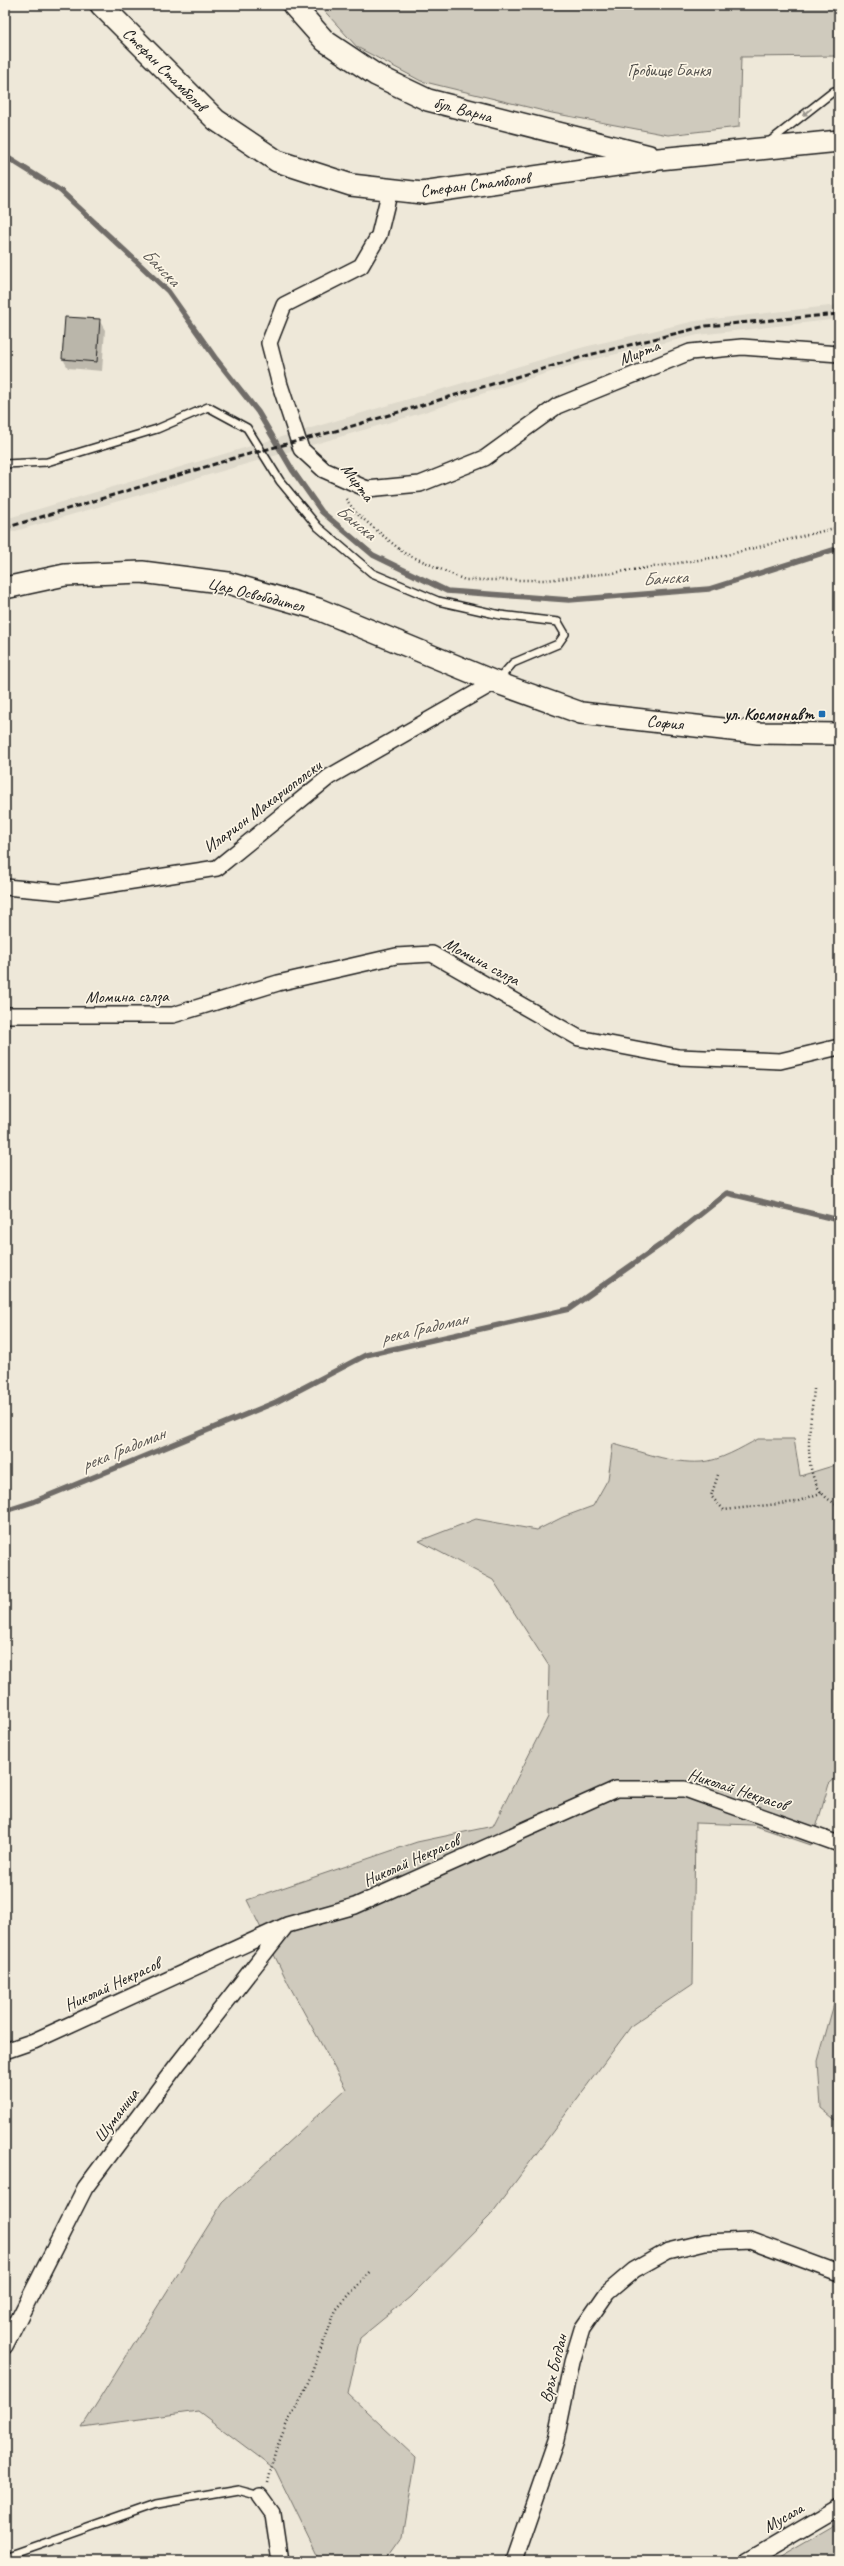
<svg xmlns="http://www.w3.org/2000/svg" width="844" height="2566" font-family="Caveat,sans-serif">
<rect width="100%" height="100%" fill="#eee8d9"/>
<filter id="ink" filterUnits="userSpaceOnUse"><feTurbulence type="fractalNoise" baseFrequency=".025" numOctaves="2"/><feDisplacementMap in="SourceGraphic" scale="8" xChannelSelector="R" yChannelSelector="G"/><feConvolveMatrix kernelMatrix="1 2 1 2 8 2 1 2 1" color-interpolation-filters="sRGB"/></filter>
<g filter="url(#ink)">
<path fill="#ded9cb" d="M839,305V319L698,335L582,362L415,415L5,534V519L584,347L695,321Z"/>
<path fill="#cfcabd" stroke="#76736c" d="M319,5H839V56L741,57L739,127L668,135L552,113L421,81L357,47Z
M758,1439H794L800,1476L839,1464V1775L829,1784L811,1845L753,1825L695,1823L693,1984L632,2025L490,2216L410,2297L360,2338L348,2394L416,2458L403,2536L385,2561H320L275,2469L198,2411L82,2427L223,2202L346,2089L289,1985L247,1900L417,1842L493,1826L548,1717L549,1666L493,1580L419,1541L476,1519L537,1530L563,1517L593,1506L608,1479L613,1444C641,1451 671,1464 701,1462C720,1461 741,1448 758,1439Z
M839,1986V2123L821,2108L818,2061Z
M839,2522V2561H772Z"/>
<path fill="#0003" d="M99,320L105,330L102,371L68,368L63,359Z"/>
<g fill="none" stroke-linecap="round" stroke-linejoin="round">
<path stroke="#6f6c67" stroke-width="5.5" d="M5,156L61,191L168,291L216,359L258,412L293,471L322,512L373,555L447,591L569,600L709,589L839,548
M5,1511L33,1502L276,1402L366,1355L569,1309L673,1236L727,1193L839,1220"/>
</g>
<path fill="#bab6aa" stroke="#1c1c1c" d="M65,317L100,319L97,362L62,359Z"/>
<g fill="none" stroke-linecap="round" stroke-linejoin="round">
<defs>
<path id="lane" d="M769,142L834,91H839
M5,464L47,462L157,429L208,407L247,428L280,481L318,527L372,573L438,601L500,615L558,622L565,634L558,644L513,663L497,681
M5,2557L156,2504L238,2490L260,2496"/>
<path id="street" d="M390,190L379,235L361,266L284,305L269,343L280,385L301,449L324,470L367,489L420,484L485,458L557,406L690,352L742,347L839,354
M5,887L61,892L217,868L329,777L495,682
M5,1015H173L278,983L396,956L432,954L579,1038L678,1057L780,1061L839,1047
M5,2051L34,2041L287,1925L355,1906L616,1789H685L839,1844
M5,2346L85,2188L177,2065L285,1927
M260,2496L273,2514L280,2561
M514,2561L556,2440L572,2362L582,2329L607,2293L634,2270L668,2251L705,2242L750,2240L839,2273
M747,2561L839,2507"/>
<path id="secondary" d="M101,5L216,120L277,161L351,185L422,193L659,159L839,141
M293,5L325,41L376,75L428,100L649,156
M5,588L65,575L142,572L228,583L318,609L495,682L581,713L758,733L839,734"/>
</defs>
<use href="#lane" stroke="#1c1c1c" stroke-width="10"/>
<use href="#street" stroke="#1c1c1c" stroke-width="18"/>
<use href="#secondary" stroke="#1c1c1c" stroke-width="24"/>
<path stroke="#1c1c1c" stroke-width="2.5" stroke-dasharray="1 3" stroke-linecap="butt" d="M346,499L356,513L404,553L465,580H546L613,573L718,557L839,527
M814,1389C811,1424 796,1489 839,1505
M718,1475L711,1496L724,1510L796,1502L823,1492
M268,2483L275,2452L287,2423L303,2395L336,2310L371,2270"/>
<use href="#lane" stroke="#fcf5e5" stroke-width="7"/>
<use href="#street" stroke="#fcf5e5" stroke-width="15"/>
<use href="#secondary" stroke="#fcf5e5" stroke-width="21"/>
<path stroke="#1c1c1c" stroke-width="3" stroke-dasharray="6 3" stroke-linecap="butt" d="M5,528L238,457L339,430L589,355L706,326L839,314"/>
</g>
<defs><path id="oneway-solid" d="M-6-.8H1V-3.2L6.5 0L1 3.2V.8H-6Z"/></defs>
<use fill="#97938b" href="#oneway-solid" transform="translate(807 112) rotate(142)"/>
</g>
<rect fill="#1f6fb2" stroke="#fcf5e5" stroke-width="1.5" x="818" y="710" width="8" height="8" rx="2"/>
<g text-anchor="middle" stroke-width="3.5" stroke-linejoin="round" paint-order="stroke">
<g font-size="17" fill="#1c1c1c" stroke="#fcf5e5">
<text transform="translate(165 69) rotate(45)" y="6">Стефан Стамболов</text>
<text transform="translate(463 109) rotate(15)" y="6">бул. Варна</text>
<text transform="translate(475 184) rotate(-7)" y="6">Стефан Стамболов</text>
<text transform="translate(639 352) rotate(-22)" y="6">Мирта</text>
<text transform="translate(358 482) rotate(53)" y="6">Мирта</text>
<text transform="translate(256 594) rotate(14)" y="6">Цар Освободител</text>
<text transform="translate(665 722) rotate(6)" y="6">София</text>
<text transform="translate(262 806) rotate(-37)" y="6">Иларион Макариополски</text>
<text transform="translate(482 961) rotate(28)" y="6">Момина сълза</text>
<text transform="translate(127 996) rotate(-1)" y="6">Момина сълза</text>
<text transform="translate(738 1789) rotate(18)" y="6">Николай Некрасов</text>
<text transform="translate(411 1860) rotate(-24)" y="6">Николай Некрасов</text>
<text transform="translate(112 1984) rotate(-25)" y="6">Николай Некрасов</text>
<text transform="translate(116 2115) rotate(-53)" y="6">Шуманица</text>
<text transform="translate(553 2368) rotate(-76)" y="6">Връх Богдан</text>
<text transform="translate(783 2517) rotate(-30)" y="6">Мусала</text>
</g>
<g font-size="17" fill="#52504c" stroke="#fcf5e5">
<text x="669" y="76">Гробище Банкя</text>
</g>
<g font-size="17" font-weight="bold" fill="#1c1c1c" stroke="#fcf5e5" text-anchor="end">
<text x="814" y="720">ул. Космонавт</text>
</g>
<g font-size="18" font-style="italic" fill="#5b5854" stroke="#fcf5e5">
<text transform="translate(161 267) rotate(45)" y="6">Банска</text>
<text transform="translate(356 522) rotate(39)" y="6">Банска</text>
<text transform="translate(665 578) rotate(-4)" y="6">Банска</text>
<text transform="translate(424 1328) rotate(-13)" y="6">река Градоман</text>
<text transform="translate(123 1449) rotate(-22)" y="6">река Градоман</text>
</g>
</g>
<rect width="844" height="2566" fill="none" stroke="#fcf5e5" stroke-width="20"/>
<rect x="10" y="10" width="824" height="2546" fill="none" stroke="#1c1c1c" stroke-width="1.5" filter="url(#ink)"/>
</svg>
